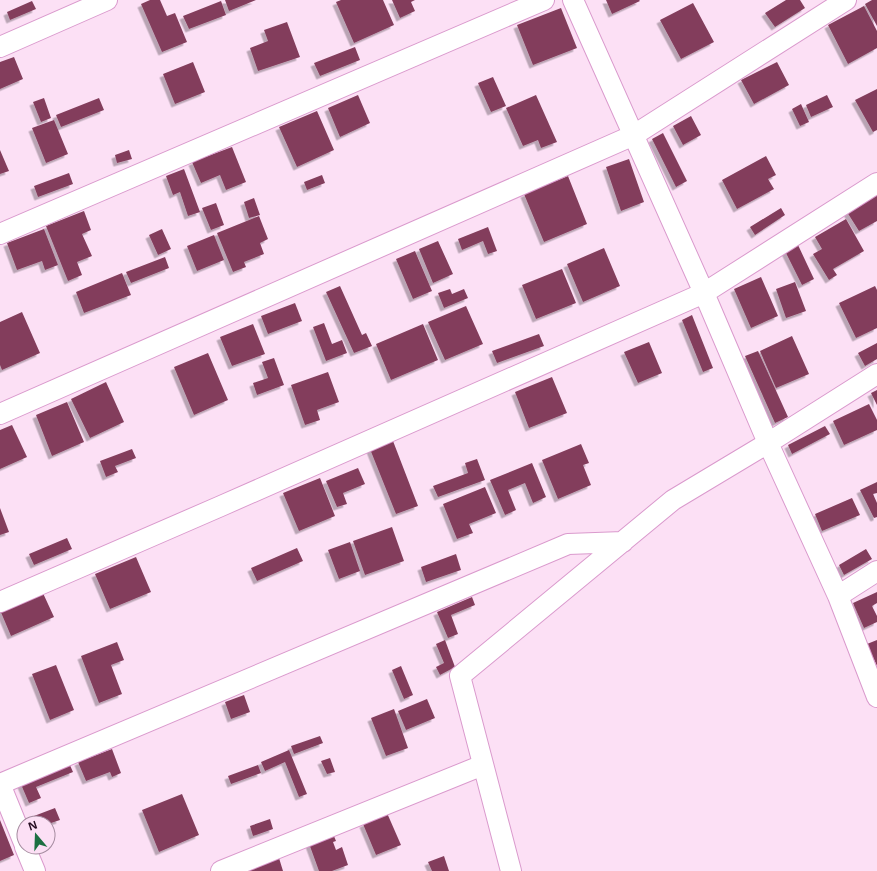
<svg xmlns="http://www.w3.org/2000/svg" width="877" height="871" font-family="'Noto Sans',sans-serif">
<defs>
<filter id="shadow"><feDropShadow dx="-3.5" dy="3.5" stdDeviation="0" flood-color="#0004"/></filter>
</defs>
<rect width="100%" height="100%" fill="#fce0f5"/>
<path fill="#833e5c" filter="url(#shadow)" d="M150,0H160L167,16L175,13L187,42L162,52L141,4Z
M225,0H256L229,11Z
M341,0H383L394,25L354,43L336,2Z
M392,0H415L411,2L415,11L400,18Z
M606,0H639L640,1L612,14Z
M786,0H800L805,8L775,27L765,13Z
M872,0H877V26L865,4Z
M32,1L36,9L10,20L7,12Z
M221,1L226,15L189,29L183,16Z
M693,3L714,42L681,59L660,20Z
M864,6L877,31V48L848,64L828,25Z
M561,8L577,48L533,65L517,25Z
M287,22L300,57L258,71L250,48L268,41L264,30Z
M355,47L360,60L320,76L314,63Z
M14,57L23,79L0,89V62Z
M193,62L205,92L175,104L163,74Z
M777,62L789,85L754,104L741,80Z
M493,77L506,106L491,112L478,83Z
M877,89V130L873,132L855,100Z
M358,95L370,123L340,137L328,108Z
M536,95L557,142L541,148L538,140L523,146L506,108Z
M827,95L833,107L811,117L806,105Z
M44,98L51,118L41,122L33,102Z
M99,98L104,110L61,127L56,115Z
M801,104L809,122L800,126L792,109Z
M317,111L334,150L297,167L279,127Z
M691,116L701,135L683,145L673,126Z
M54,120L68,154L46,163L32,128Z
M663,133L687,181L676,187L652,139Z
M232,147L246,182L226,190L220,175L201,183L192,162Z
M0,150L9,171L0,174Z
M129,150L132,159L117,163L115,155Z
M766,156L776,175L768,179L774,189L737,209L722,180Z
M629,159L644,202L621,211L606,167Z
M184,169L200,212L188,216L180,192L173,195L166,176Z
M69,173L73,184L38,197L34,186Z
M322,175L325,183L307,190L304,182Z
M568,176L587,224L544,242L524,194Z
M877,195V221L859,231L847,212Z
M254,198L260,215L249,218L244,202Z
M216,203L224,225L211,230L202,208Z
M781,208L785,215L755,235L750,227Z
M84,211L91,230L82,234L92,256L77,262L82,275L68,281L46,226Z
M259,216L268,239L260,243L264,254L244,262L246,267L233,272L217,233Z
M846,219L864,251L833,269L837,275L829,280L813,254L822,249L815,237Z
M488,227L497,251L488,254L483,241L462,250L458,239Z
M44,229L58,265L45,270L42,261L17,270L7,243Z
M162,229L171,249L158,255L149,235Z
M214,235L224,260L197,271L187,246Z
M438,241L453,274L433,283L419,249Z
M798,245L814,279L802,285L785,251Z
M604,248L620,286L583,302L567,264Z
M415,251L432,291L413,299L396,259Z
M165,257L169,268L131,283L126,272Z
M562,269L576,303L536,319L522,285Z
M122,273L131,295L84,313L76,292Z
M761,277L778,316L751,328L734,289Z
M795,282L806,311L786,318L776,289Z
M340,286L362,335L366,333L372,346L354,353L326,292Z
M875,286L877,290V328L856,338L839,303Z
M450,289L452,294L464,289L468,298L444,308L438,293Z
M295,303L302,321L268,334L261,316Z
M466,306L483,344L445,360L428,322Z
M22,312L40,353L2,370L0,365V322Z
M692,315L713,368L703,372L682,320Z
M324,323L332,344L342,340L347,353L326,361L313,327Z
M253,324L265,354L232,366L220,337Z
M423,324L438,360L391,380L376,344Z
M539,334L544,346L497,363L492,351Z
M792,336L809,374L776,388L760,351Z
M649,342L662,373L638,383L624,352Z
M877,343V359L865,366L858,353Z
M758,351L788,417L775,423L745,356Z
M208,353L228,400L194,415L174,367Z
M274,358L284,385L257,395L253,383L268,378L262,362Z
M328,372L339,402L317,410L320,420L305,425L291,385Z
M552,377L567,413L529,428L515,392Z
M106,382L124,422L90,438L71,399Z
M877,390V405L871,393Z
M67,402L84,442L52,456L36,415Z
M869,404L877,420V430L844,445L833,421Z
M12,425L27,457L0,469V430Z
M825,426L830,434L792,454L788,445Z
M393,441L418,506L396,514L370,449Z
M581,444L589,463L583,465L591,485L558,499L542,460Z
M132,449L136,458L115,466L118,472L106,477L100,461Z
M477,459L485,480L438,497L433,486L468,473L465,463Z
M532,463L546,497L533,503L525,483L508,490L516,510L505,515L490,480Z
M358,468L365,484L343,493L347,504L337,507L326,481Z
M320,478L335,516L299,531L283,493Z
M877,482V493L873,494L877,503V517L874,518L860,490Z
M485,487L496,513L469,524L473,533L457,539L443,504Z
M852,498L860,515L822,531L815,514Z
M0,508L9,532L0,535Z
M392,527L404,561L365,575L353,541Z
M67,538L72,549L34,565L29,554Z
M350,542L360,571L339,579L328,550Z
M297,548L303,561L257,581L251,568Z
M866,549L872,559L844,575L839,565Z
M456,554L461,570L426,582L421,567Z
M136,557L151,592L110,609L95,574Z
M42,591L54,617L11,636L0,610Z
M877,592V603L872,606L877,616V622L864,628L853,603Z
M472,597L475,605L451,615L458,634L448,638L437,612Z
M445,640L455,667L440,675L436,667L444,663L436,644Z
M877,640V666L867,644Z
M117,642L124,660L111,665L122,694L99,703L81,656Z
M56,665L74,710L50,720L32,674Z
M401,666L413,695L404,699L392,670Z
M244,695L250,712L231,719L225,702Z
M427,699L435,718L406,730L398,711Z
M394,709L408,748L386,756L371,718Z
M320,736L323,743L294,754L291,746Z
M112,749L121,773L112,777L110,772L86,781L78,762Z
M289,750L307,794L299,797L285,762L265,771L261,762Z
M330,758L335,772L327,774L321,761Z
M69,763L73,772L36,787L41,798L29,803L20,782Z
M258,765L261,773L231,784L228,776Z
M182,794L199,835L159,852L142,810Z
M55,808L60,820L48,824V823H37L34,816Z
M387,813L401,845L376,855L363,824Z
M270,819L273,829L253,836L250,826Z
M0,820L14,855L0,861Z
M331,829L336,841L333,842L336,850L342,847L348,865L332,871H319L307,838Z
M444,856L449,871H432L428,862Z
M279,858L283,871H241Z"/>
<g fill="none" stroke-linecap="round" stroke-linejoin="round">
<defs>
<path id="minor" d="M573,0L704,293L768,443L838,596L877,697
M0,47L107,0
M0,234L544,0
M0,414L634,135L846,0
M838,596L877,571
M0,602L221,506L704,293L877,183
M0,784L568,544L623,542
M0,784L24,843
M25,847L35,871
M221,871L483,765
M511,871L460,676L673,500L768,443L877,374"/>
</defs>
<use href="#minor" stroke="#da9acd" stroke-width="22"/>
<use href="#minor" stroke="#fff" stroke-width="20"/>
</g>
<g transform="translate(36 835) rotate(341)"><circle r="19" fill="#fce0f5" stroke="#a68ca0"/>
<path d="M0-3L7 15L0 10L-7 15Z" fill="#1d7042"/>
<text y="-6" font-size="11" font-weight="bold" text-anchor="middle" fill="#250d21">N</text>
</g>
</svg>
